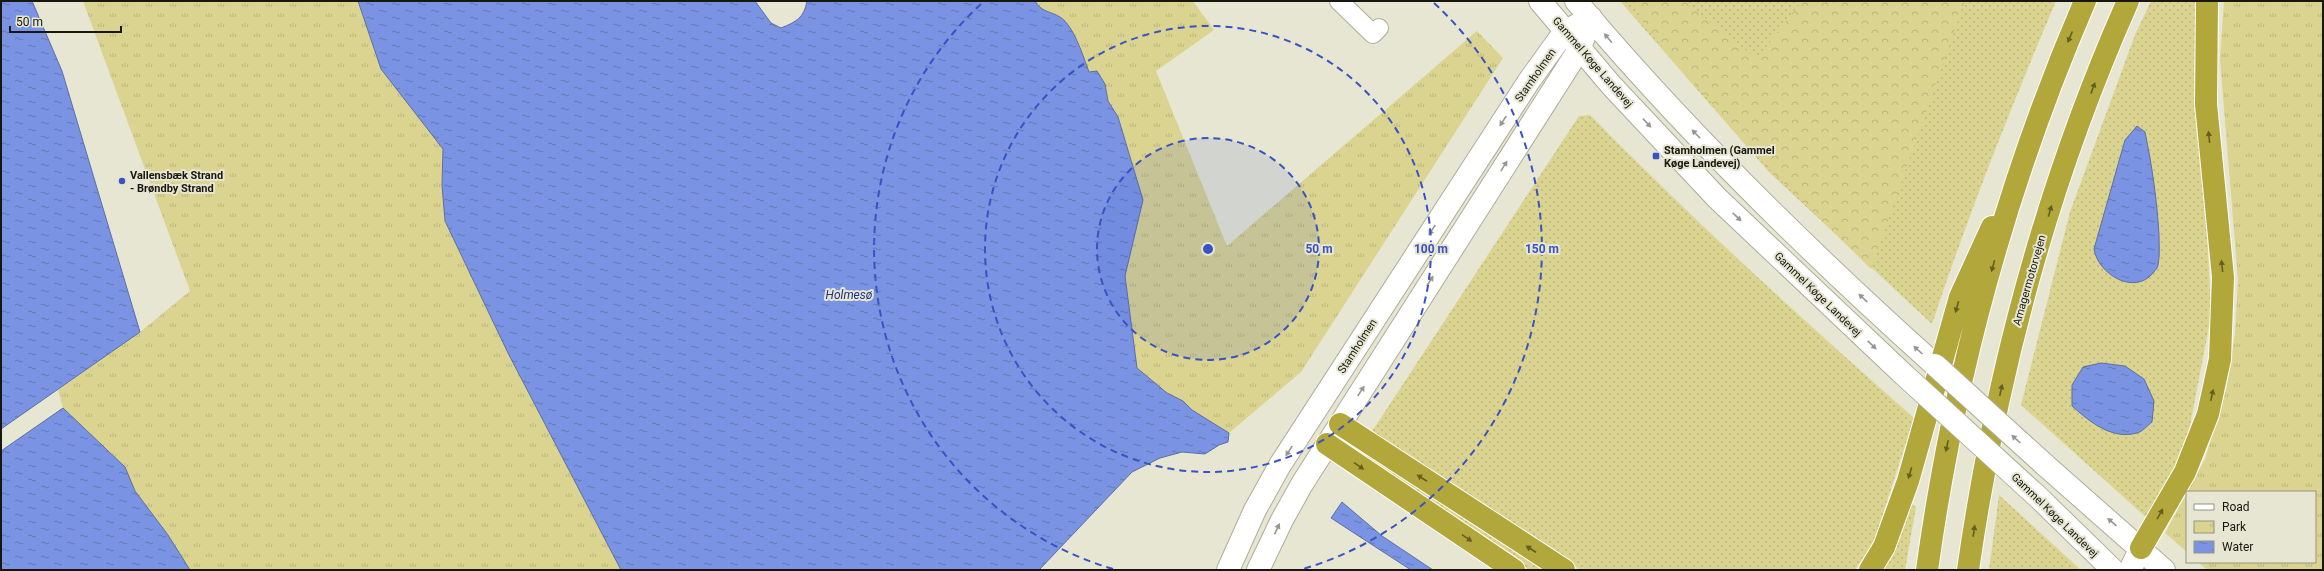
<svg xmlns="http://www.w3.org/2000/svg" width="2324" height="571" font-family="Roboto,sans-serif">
<defs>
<pattern id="grass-dots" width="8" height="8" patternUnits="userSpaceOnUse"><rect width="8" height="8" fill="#dad490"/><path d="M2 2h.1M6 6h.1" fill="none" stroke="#bab57b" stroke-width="1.8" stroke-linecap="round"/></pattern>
<pattern id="forest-crowns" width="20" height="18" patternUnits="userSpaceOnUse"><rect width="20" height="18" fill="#dad490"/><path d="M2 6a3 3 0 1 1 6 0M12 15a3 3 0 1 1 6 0" fill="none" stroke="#bab57b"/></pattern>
<pattern id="park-tufts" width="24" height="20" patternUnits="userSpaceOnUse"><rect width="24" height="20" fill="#dad490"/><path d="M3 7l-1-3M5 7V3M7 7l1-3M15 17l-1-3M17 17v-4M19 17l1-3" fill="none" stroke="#bab57b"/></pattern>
<pattern id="water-ripples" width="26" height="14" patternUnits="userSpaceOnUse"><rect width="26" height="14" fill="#7a94e3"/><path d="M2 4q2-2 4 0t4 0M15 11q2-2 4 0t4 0" fill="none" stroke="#6378b6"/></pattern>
</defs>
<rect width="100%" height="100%" fill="#e7e6d2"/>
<path fill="url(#grass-dots)" d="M1620,1H2056C2011,107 1968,215 1932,324L1769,172Z
M2151,1H2199L2194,71L2205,186L2211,316L2187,441L2161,499L2147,518L2021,405L2070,212L2135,35Z
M1590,115C1694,221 1803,320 1914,418L1874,541L1855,570H1581L1371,433L1579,116Z
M1358,450L1545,570H1529L1355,454Z
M1999,495L2081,570H1989Z
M1910,503L1916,507L1905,570H1878Z"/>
<path fill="url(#forest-crowns)" d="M1634,1H1684L1757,59L1802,1C1816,1 1829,5 1842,1H1965L1871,269L1767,167L1645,27Z"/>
<path fill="url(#park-tufts)" d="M83,1H358L381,69L443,149L442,185L445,221L508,353L621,570H190L168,535L135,491L125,467L63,408L58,390L140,332L190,291Z
M1035,1H1193L1214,30L1156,71L1227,246L1477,31L1503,58L1301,372L1229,433L1192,410L1183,401L1167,393L1137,368L1125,276L1143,200L1118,117L1108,101L1105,84L1089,72L1076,39L1061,18L1039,9Z
M2224,1H2323V570H2207L2198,562H2315V492H2187L2205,459L2226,390L2235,334L2238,280L2220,59Z
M2187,493V552L2165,533Z"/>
<path fill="url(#water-ripples)" stroke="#5c6ea3" d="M1,1H32L62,71L140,332L1,429Z
M358,1H755L771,23L781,28C796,22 804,18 807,1H1035C1041,12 1050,11 1060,17C1074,26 1083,56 1089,72L1097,71L1105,84L1108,101L1118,117L1143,200L1125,276L1137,368L1167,393L1183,401L1192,410L1229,433L1228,442L1219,445L1205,454L1182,452L1160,458L1132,472L1039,570H621L508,353L445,221L442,185L443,149L381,69Z
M2137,126L2145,132C2152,166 2157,200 2159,235C2159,244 2160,256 2158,265C2158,268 2155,270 2153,273C2134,296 2098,274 2094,249L2125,140Z
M2101,363L2125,366L2144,379L2154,401L2152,422C2148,425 2142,432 2137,433C2112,440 2090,422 2072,406V385L2083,367Z
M63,408L125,467L135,491L168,535L190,570H1V451Z
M1342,502L1382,536L1433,570H1411L1331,518Z"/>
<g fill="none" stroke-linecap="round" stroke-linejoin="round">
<defs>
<path id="minor" d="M1339,1L1373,34L1379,28"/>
<path id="tertiary" d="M1228,570L1255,510L1280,465L1529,81L1565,31L1591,18
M1258,570L1282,520L1302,484L1580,48L1586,31"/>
<path id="secondary" d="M1540,1L1611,85L1717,198L1902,373
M1576,1C1685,131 1808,251 1935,365
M2045,465L2164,570
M2038,497L2113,570
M2130,570L2141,548"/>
<path id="motorway" d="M1340,424L1564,570
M1327,444L1514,570
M2141,548L2185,472L2208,414L2220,359L2223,277L2206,104L2207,1
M1870,570L1884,547L1908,481L1960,297L1992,227
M1927,570C1954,375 2007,182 2085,1
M1968,570C1996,375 2048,181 2128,1"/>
</defs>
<use href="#minor" stroke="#aead9a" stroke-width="20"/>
<use href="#tertiary" stroke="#aead9a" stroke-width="24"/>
<use href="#secondary" stroke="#aead9a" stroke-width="24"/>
<use href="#motorway" stroke="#fff" stroke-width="24"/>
<use href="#minor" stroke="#fff" stroke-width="18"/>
<use href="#tertiary" stroke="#fff" stroke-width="22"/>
<use href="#secondary" stroke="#fff" stroke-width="22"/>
<use href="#motorway" stroke="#b1a73a" stroke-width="22"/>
<defs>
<path id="secondary-bridge" d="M1935,365L2045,465
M1902,373L2038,497"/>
</defs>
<use href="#secondary-bridge" stroke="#aead9a" stroke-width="24" stroke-linecap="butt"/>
<use href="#secondary-bridge" stroke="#fff" stroke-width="22"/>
</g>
<defs><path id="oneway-solid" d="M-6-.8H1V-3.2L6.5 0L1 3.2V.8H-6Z"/></defs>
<g fill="#645e24">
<use href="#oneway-solid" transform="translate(2070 37) rotate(113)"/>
<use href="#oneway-solid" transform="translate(2093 88) rotate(-70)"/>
<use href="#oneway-solid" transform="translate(2209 137) rotate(-96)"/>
<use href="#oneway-solid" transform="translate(2050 211) rotate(-74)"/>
<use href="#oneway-solid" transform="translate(1993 266) rotate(106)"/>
<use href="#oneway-solid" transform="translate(2222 266) rotate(-96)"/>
<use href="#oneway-solid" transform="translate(1957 307) rotate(106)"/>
<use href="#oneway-solid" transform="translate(2001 390) rotate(-78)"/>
<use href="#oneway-solid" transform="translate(2212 395) rotate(-78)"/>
<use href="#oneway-solid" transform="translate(1947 446) rotate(102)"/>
<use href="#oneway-solid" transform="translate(1359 466) rotate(34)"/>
<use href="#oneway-solid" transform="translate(1910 473) rotate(106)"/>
<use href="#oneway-solid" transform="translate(1422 478) rotate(-147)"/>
<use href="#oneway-solid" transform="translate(2160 514) rotate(-60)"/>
<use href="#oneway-solid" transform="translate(1974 531) rotate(-82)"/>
<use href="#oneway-solid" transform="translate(1467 538) rotate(34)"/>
<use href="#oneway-solid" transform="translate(1531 549) rotate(-147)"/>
</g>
<g fill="#979693">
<use href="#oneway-solid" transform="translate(1608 38) rotate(-130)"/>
<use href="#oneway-solid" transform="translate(1503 121) rotate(123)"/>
<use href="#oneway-solid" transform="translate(1647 123) rotate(47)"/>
<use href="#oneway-solid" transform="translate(1696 134) rotate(-134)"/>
<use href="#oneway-solid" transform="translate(1504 166) rotate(-58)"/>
<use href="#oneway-solid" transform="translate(1737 217) rotate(44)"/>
<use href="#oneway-solid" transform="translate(1432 230) rotate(123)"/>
<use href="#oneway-solid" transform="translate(1430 281) rotate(-57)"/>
<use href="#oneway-solid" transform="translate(1863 298) rotate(-136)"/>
<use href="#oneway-solid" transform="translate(1872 345) rotate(44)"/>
<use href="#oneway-solid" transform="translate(1918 350) rotate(-138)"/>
<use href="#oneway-solid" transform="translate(1361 391) rotate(-57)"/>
<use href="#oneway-solid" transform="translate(2016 439) rotate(-138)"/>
<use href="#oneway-solid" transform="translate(1289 451) rotate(123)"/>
<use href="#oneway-solid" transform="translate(2112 522) rotate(-139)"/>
<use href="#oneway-solid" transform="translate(1277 529) rotate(-65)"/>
</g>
<circle cx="1208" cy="249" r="111" fill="#3952c4" fill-opacity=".12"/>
<g fill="none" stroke="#3952c4" stroke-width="2" stroke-dasharray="7 5">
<circle cx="1208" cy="249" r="111"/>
<circle cx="1208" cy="249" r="223"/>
<path d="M1113 569A334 334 0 0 1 982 3M1434 3A334 334 0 0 1 1303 569"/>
</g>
<g fill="#3952c4" stroke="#e7e6d2" stroke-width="1.5">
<rect x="1652" y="152" width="8" height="8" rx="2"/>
<circle cx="122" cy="181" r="4"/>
</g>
<g text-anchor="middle" stroke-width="4" stroke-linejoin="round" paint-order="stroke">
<g font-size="11" fill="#17160f" stroke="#e7e6d2">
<text transform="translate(1593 62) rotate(49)" y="4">Gammel Køge Landevej</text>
<text transform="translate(1535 75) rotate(-55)" y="4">Stamholmen</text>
<text transform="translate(2029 280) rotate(-74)" y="4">Amagermotorvejen</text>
<text transform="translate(1818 294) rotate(44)" y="4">Gammel Køge Landevej</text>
<text transform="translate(1357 346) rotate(-57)" y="4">Stamholmen</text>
<text transform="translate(2055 515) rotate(44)" y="4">Gammel Køge Landevej</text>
</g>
<g font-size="11" font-weight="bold" fill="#17160f" stroke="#e7e6d2" text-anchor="start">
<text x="1664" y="154">Stamholmen (Gammel<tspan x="1664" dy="13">Køge Landevej)</tspan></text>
<text x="130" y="179">Vallensbæk Strand<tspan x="130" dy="13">- Brøndby Strand</tspan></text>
</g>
<g font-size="12" font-style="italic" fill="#20318b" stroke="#e7e6d2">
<text x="849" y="299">Holmesø</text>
</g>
</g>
<circle cx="1208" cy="249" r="6" fill="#3952c4" stroke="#e7e6d2" stroke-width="2"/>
<g font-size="12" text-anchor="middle" font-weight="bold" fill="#3952c4" stroke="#e7e6d2" stroke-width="4" stroke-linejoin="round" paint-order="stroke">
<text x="1319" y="253">50 m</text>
<text x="1431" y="253">100 m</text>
<text x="1542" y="253">150 m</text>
</g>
<rect width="2324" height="571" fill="none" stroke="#17160f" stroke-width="4"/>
<rect x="2186" y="491" width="130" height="72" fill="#e7e6d2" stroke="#949384"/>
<rect x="2194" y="504" width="20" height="6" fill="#ffffff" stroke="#949384"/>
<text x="2222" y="511" font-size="12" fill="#17160f">Road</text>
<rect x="2194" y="521" width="20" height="12" fill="url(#park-tufts)" stroke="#949384"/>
<text x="2222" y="531" font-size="12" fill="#17160f">Park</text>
<rect x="2194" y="541" width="20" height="12" fill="url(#water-ripples)" stroke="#949384"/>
<text x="2222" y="551" font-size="12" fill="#17160f">Water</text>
<path d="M10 26v6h111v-6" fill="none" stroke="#17160f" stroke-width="2"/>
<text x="16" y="26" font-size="12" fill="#17160f" stroke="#e7e6d2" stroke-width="3" paint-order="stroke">50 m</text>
</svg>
